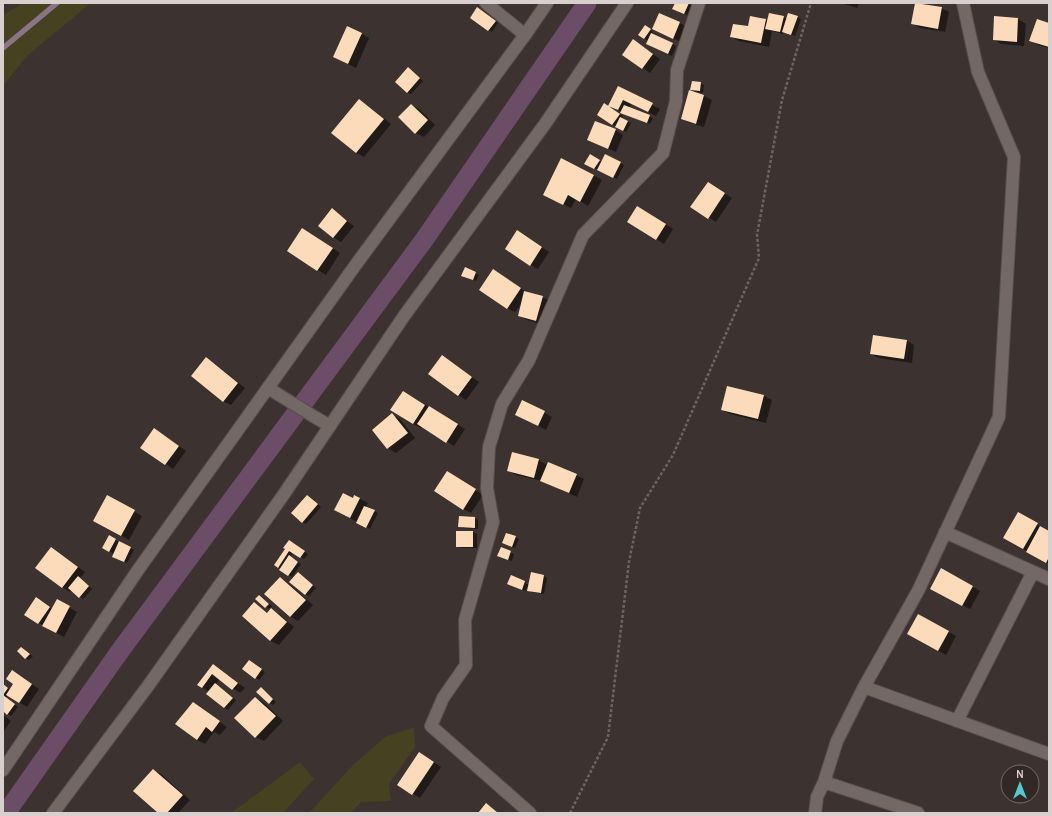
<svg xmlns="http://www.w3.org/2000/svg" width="1052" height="816" font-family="Karla,sans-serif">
<rect width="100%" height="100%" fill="#3c322f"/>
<path fill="#464121" d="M23,3H91L27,56L3,86V15Z
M414,727L415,747L389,784L391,801L361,802L351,813H309L353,765L385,737Z
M300,762L314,779L283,813H231Z"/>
<path fill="#0007" d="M676,3H687L692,6L688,15L677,11Z
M842,3H859L857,8Z
M916,3L941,8L949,12L945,32L920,28L912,23Z
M481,11L498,23L492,32L489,30Z
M660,14L688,27L681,42L653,29Z
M783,17L787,19L797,17L801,19L795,36L784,32L783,34L772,31L769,47L739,41L731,37L765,20L768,21Z
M995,18L1018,19L1026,24L1024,46L1001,44L994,39Z
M1049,24V48L1038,45L1031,40Z
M648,28L653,32L652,34L676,46L672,56L650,46L648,41L644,38Z
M362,34L369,38L356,68L334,57Z
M634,41L660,59L650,73L643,68Z
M412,71L423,81L411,94L407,92Z
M700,83L704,85L703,93L695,92L691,90Z
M618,88L660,109L656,116L631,104L629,108L653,118L650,124L625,114L610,105Z
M690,92L704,96L712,100L704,127L690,123L682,119Z
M359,100L367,105L391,124L364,157L357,153L332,133Z
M411,105L419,109L435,125L424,137L416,133Z
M608,107L623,116L621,118L631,123L626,132L612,124Z
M615,130L623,135L616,152L588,140Z
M590,156L602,162L620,163L624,165L617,179L586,164Z
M562,159L602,180L588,206L576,199L571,208L552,199Z
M715,187L732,198L716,222L692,207Z
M332,210L354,226L341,242L333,237Z
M645,211L673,229L664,244L628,222Z
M310,233L340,253L326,275L288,251Z
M525,236L549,252L538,269L530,265Z
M465,269L479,275L476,281L466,277Z
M501,275L528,293L542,297L550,301L544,325L527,320L519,316L523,301L515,312L507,308Z
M907,341L914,345L912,363L879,358L871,354Z
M449,361L479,382L466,400L458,395Z
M214,363L245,388L231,405L223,401Z
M728,387L764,396L772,400L766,423L730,414L722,410Z
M411,396L465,429L454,446L422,426L421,428L413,424L392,410Z
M523,401L552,417L546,430L524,419Z
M392,415L400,419L415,438L396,453L388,448L373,430Z
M162,434L186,451L173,469L142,447Z
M512,453L539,460L548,466L549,463L584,479L577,497L542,481L516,475L508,470Z
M455,477L483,495L471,513L463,509Z
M308,496L321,507L306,524L302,522Z
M355,496L368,503L366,507L378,513L370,529L343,514Z
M107,497L142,516L129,540L94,520Z
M1018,513L1049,532V564L1004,538Z
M475,518L478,520V529L462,528L459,526Z
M473,532L477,534V548H461L457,546Z
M110,537L134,550L127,563L117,558L114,554L104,548Z
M515,537L519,539L515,548L507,545Z
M293,543L308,554L304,559L293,552L290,557L301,564L292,577L276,565Z
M52,548L85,572L80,578L92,589L83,599L71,590L70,592L62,587Z
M501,548L514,554L512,561L502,557Z
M942,570L980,591L970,609L939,593Z
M298,573L316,588L309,596L305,594Z
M544,576L547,578L544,594L532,592L528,590Z
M512,577L529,585L525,591L512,586Z
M281,578L288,583L313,605L298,621L290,616Z
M259,596L272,606L270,609L279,614L294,627L279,645L271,641L243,616L254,603L268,613L271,610L256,599Z
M40,601L52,609L57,601L77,612L64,637L39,623L26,614Z
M918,615L956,636L946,655L916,638Z
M21,648L33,656L29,660L26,658Z
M253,663L265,672L259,680L244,669Z
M213,665L245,688L240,693L220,679L215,685L236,700L228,710L224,708L209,692L202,687Z
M20,676L39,689L27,707L8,695L6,698L18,707L11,716L3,710V685L11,690Z
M264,691L276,702L273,705L269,703Z
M255,698L263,702L283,721L264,741L256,737Z
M193,703L227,727L220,735L214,732L205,744L197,740Z
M3,715L11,721L3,732Z
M427,758L441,767L420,798L399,785Z
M153,770L161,774L190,800L178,813H159Z"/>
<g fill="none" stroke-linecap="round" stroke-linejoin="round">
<path stroke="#8b7487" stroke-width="5.5" d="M3,48L57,3"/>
<path stroke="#6b4d68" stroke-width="19" d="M6,813L120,651L424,240L587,3"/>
</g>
<path fill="#fbdbb9" d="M675,3H689L684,14L672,9Z
M915,3L942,7L938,29L911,24Z
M477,7L496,21L488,31L470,18Z
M659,13L680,22L673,39L652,29Z
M769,13L784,16L780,32L765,29Z
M788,13L798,16L791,35L782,32Z
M750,16L766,19L761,43L730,37L733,24L748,26Z
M994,16L1018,18L1017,42L993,40Z
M1037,19L1049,23V47L1029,41Z
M645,25L651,29L644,39L638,35Z
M347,26L362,33L348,64L333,57Z
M651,33L673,43L668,54L646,44Z
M633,39L653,54L642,69L622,55Z
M408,67L420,78L407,93L395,82Z
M692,81L701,82L700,91L690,90Z
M618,86L653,103L648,112L623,100L618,110L608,106Z
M689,90L704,95L696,124L681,119Z
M359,99L384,119L356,153L331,133Z
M604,103L620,114L612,125L597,115Z
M411,104L428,120L415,134L398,117Z
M624,105L650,115L647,123L620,113Z
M620,117L628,121L623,131L615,127Z
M595,121L616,129L608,149L587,140Z
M590,154L600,160L594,169L584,164Z
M605,154L621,162L613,178L597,170Z
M561,158L594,175L580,202L568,195L563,205L543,195Z
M708,182L725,193L708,219L690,207Z
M637,206L666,224L656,240L627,222Z
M332,208L347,221L333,238L318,226Z
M302,228L333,248L317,271L287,251Z
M517,230L542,247L530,266L505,249Z
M465,267L476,272L473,280L461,276Z
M493,269L521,288L507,309L479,290Z
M524,291L543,296L536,321L518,316Z
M873,335L907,340L904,359L870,354Z
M442,355L472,377L458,396L428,374Z
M206,357L238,383L223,402L191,376Z
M727,386L764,395L758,419L721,410Z
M403,391L425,405L413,424L390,410Z
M522,400L545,411L538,426L515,415Z
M429,406L458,424L446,443L417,424Z
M392,413L408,433L387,449L372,430Z
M154,428L179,446L165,465L140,448Z
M512,452L539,459L534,478L507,471Z
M548,462L577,474L569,493L540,481Z
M447,471L476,489L463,510L434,491Z
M343,493L353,498L354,495L360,498L350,518L334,510Z
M107,495L135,510L121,536L93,521Z
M307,495L318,504L302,523L291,513Z
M364,506L375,510L366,528L356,523Z
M1018,512L1038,523L1023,549L1003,538Z
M459,516L475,517V528L458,527Z
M1040,526L1049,531V557L1046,563L1026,552Z
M456,531H473V547H456Z
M506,533L516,536L512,547L502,543Z
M109,535L116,539L109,552L102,548Z
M289,540L305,551L300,558L289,551L278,568L274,565L285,549L283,548Z
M119,541L131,547L124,562L112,557Z
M51,547L78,567L62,588L35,568Z
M501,547L511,551L508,560L497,556Z
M289,555L298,562L288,576L279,570Z
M941,568L973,586L962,606L930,589Z
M298,572L313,585L305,595L289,582Z
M531,572L544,575L541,593L527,591Z
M511,575L525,581L522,590L507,584Z
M78,576L89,586L79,598L68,588Z
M280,577L306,600L290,617L264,594Z
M259,595L269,604L265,608L255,599Z
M36,597L50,607L38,624L24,615Z
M57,599L70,606L56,633L42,626Z
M254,602L267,613L271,608L287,622L270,641L242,616Z
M918,614L949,631L938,651L907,634Z
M21,647L30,654L25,659L17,651Z
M249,660L262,669L255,679L242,669Z
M213,664L238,683L232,690L212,674L202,688L197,685Z
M12,670L32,684L19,703L6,695L13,684L6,679Z
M215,683L233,698L224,708L206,694Z
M3,684L8,688L3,695L15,704L7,715L3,711Z
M261,687L273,699L269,704L256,692Z
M255,697L276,716L255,738L234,718Z
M193,702L220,721L212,732L206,727L197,740L175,724Z
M419,752L434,762L412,795L397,785Z
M153,769L183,795L167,813H158L133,791Z
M486,803L498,813H478Z"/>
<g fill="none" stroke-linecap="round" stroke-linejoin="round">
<defs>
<path id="minor" d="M486,3L525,35
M268,388L313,416L330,426
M945,532L1049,579
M864,687L1049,754
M957,721L1033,572
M824,782L918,813
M530,813L431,726L443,698L466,665L465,620L493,522L487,488L489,447L502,404L529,360L583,235L663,153L676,101L677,70L699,3
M815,813L817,797L824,782L837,741L864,687L918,591L999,417L1014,157L978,72L963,3"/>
<path id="secondary" d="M3,770L138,570L357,263L525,35L547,3
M53,813L148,686L284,494L404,316L545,124L627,3"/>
</defs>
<use href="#minor" stroke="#59504e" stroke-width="14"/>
<use href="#secondary" stroke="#59504e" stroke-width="14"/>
<path stroke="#6d6462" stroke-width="2.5" stroke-dasharray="3 2" stroke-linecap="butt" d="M570,813L608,737L629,562L640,508L673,455L759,258L757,235L782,100L811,3"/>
<use href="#minor" stroke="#746865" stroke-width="12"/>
<use href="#secondary" stroke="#746865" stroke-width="12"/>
</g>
<rect width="1052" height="816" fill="none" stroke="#d7d0ce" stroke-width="8"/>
<g transform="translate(1020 784)"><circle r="19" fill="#322825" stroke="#746b69"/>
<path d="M0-3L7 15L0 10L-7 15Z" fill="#52ccd0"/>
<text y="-6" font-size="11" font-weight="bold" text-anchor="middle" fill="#d7d0ce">N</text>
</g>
</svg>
